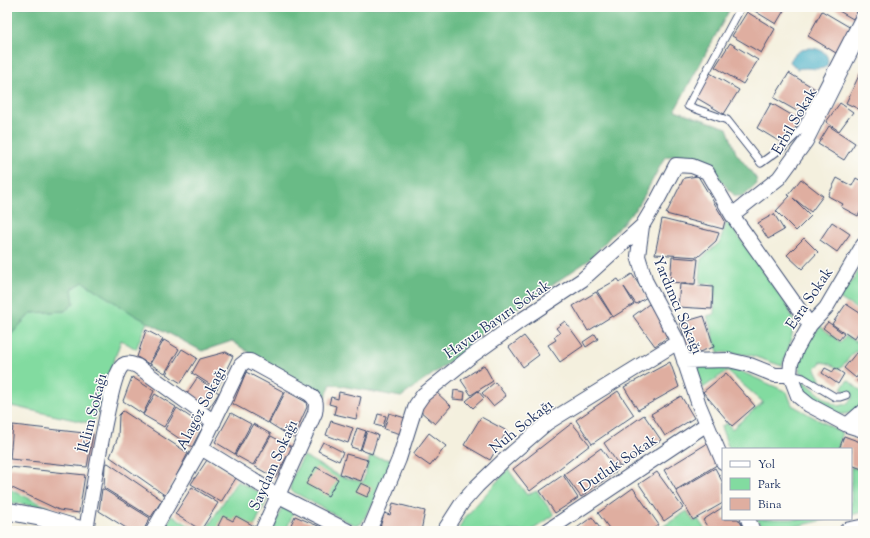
<svg xmlns="http://www.w3.org/2000/svg" width="870" height="538" font-family="'Sorts Mill Goudy',serif">
<rect width="100%" height="100%" fill="#fdfcf7"/>
<filter id="ink" filterUnits="userSpaceOnUse"><feTurbulence type="fractalNoise" baseFrequency=".025" numOctaves="2"/><feDisplacementMap in="SourceGraphic" scale="8" xChannelSelector="R" yChannelSelector="G"/><feConvolveMatrix kernelMatrix="1 2 1 2 8 2 1 2 1" color-interpolation-filters="sRGB"/></filter>
<filter id="wash" filterUnits="userSpaceOnUse"><feTurbulence type="fractalNoise" baseFrequency=".012" numOctaves="4" result="noise"/><feDisplacementMap in="SourceGraphic" scale="16" xChannelSelector="R" yChannelSelector="G"/><feGaussianBlur stdDeviation="0.9" result="paint"/><feColorMatrix in="noise" values="0 0 0 0 0 0 0 0 0 0 0 0 0 0 0 0 0 1.4 0 .05"/><feComposite in="paint" operator="in"/></filter>
<g filter="url(#wash)">
<rect width="100%" height="100%" fill="#f4f0de"/>
<path fill="#82dba0" stroke="#4e857f" d="M727,220L788,307L793,319V328L791,341L782,366L750,355L718,352L707,316L714,314L715,284L700,283L701,259L720,242Z
M863,263V313L839,298L853,280Z
M83,282L147,322L136,349L121,340L93,424L7,405V339L31,313L65,311L72,289Z
M820,326L840,342L846,336L856,342L862,333H863V356L855,351L840,369L827,363L821,362L815,369L821,381H815L799,371C801,352 808,341 820,326Z
M700,366L740,371L787,392L792,405L842,433L837,449H729L721,427L727,423L732,429L763,402L727,371L703,388L697,372Z
M798,379C814,385 821,400 839,406L846,404L853,398L841,388L848,380L863,393V402C858,407 853,413 845,414C828,417 803,395 798,379Z
M304,456L339,476L363,482L370,456L392,460L381,490L361,524L356,525L348,522L290,490C290,478 298,466 304,456Z
M851,467L863,471V512L851,515Z
M508,469L527,495L537,491L554,515L531,531H458L463,520Z
M237,481L268,497L252,531H205Z
M7,488L50,508L7,502Z
M282,507L293,513L286,531H273Z
M687,511L694,522L698,519L706,531H656Z
M172,515L198,531H163Z
M756,519H829L775,531C767,531 760,526 756,519Z"/>
<path fill="#69bb86" stroke="#427572" d="M7,7H731L675,110L727,128L736,153L756,178L757,184L744,196H735C720,182 708,159 684,156C678,155 671,156 665,157L639,205L589,260L485,330L461,354L401,397L331,384L326,396L248,352L232,341L202,351L136,316L83,282L72,289L74,303L65,311L31,313L7,339Z"/>
<path fill="#45adc5" stroke="#306e92" d="M809,48C820,48 831,53 827,66C820,72 808,66 797,69L790,62C793,53 800,50 809,48Z"/>
<g id="blocks">
<path fill="#dfaea0" d="M748,7H786L776,24Z
M832,7H860L853,19Z
M822,11L851,28L836,53L808,36Z
M747,12L775,29L761,53L732,36Z
M730,43L758,60L743,84L715,67Z
M863,67V111L846,103Z
M710,73L739,90L724,114L695,97Z
M789,73L817,90L802,114L774,98Z
M771,103L800,120L785,145L757,128Z
M840,103L853,112L839,131L826,122Z
M829,126L855,143L844,160L818,144Z
M698,176L725,221L723,229L666,214L684,178Z
M837,178L852,186L856,178L863,182V207L858,216L841,207L843,204L828,196Z
M801,179L823,196L811,212L793,198L811,216L796,231L776,211L790,196L788,195Z
M774,214L784,230L768,239L758,223Z
M662,219L719,233L716,241L698,257L655,254Z
M832,222L850,234L837,252L820,240Z
M804,238L818,252L802,269L787,255Z
M672,257L698,259L695,284L670,282Z
M632,274L647,297L636,304L624,287L634,304L613,317L597,291L618,279L620,282Z
M680,284L713,287L712,309L678,307Z
M596,292L612,316L588,331L573,306Z
M649,304L672,334L655,346L633,316Z
M846,304L863,315V326L854,339L832,324Z
M704,316L714,347L690,355L680,323Z
M565,321L583,346L560,362L548,345L556,340L554,337L560,333L556,328Z
M828,322L844,334L839,340L823,328Z
M146,330L163,339L149,364L137,357Z
M595,334L598,339L586,347L583,342Z
M524,336L539,355L523,367L509,347Z
M164,340L179,349L165,373L150,364Z
M182,349L197,358L181,383L166,374Z
M226,352L233,356L217,389L192,373L200,359Z
M856,353L863,358V368L856,378L844,368Z
M670,362L679,387L638,410L624,387Z
M484,365L493,381L471,395L461,380Z
M825,368L833,372L835,368L844,374L838,384L822,373Z
M246,372L284,392L268,423L233,404Z
M726,373L755,406L732,426L703,392Z
M863,374V386L857,381Z
M132,377L154,391L143,414L123,401Z
M197,378L219,393L207,411L185,396Z
M495,382L506,396L493,406L482,393Z
M454,390L465,392L464,400L453,399Z
M286,391L306,402L307,407L293,438L269,423Z
M435,391L451,406L435,424L419,410Z
M478,391L484,398L473,408L466,401Z
M618,391L634,415L592,444L576,420Z
M339,392L361,397L356,419L334,414L336,406L329,404L331,397L338,399Z
M155,394L176,407L164,427L143,415Z
M681,396L694,418L665,436L651,414Z
M177,408L203,426L192,447L165,429Z
M123,411L188,453L166,496L110,457L118,437L119,415Z
M231,413L251,424L235,454L215,442Z
M389,413L405,418L401,434L384,429Z
M378,414L386,416L383,427L375,425Z
M644,415L661,440L620,467L604,443Z
M481,417L507,431L490,460L464,445Z
M331,421L353,428L348,443L326,435Z
M572,423L590,445L530,491L513,469Z
M253,424L271,434L253,465L235,455Z
M13,425L93,434L87,467L10,459Z
M357,428L366,431L360,450L351,447Z
M367,431L378,435L372,454L361,450Z
M429,433L446,446L430,466L413,454Z
M271,436L292,447L275,478L254,466Z
M844,436L863,443L862,469L851,465V449H839Z
M323,442L343,452L339,461L318,451Z
M708,443L720,463L676,490L664,470Z
M601,448L617,471L581,497L564,474Z
M346,454L368,460L361,481L340,474Z
M207,460L236,478L221,502L191,484Z
M108,463L162,500L151,517L104,488L105,464Z
M10,467L85,475L79,513L59,510L8,486Z
M316,467L338,479L328,496L306,484Z
M715,468L723,483V503L693,520L676,491Z
M657,472L683,508L664,521L639,484Z
M563,475L578,498L555,513L540,491Z
M361,483L372,488L367,497L356,492Z
M192,487L218,503L201,530L175,514Z
M633,488L659,525L650,531H611L598,513Z
M102,489H103L150,518L143,531H131L99,511Z
M393,503L425,511L421,531H379L384,513L390,515Z
M723,507V519H738L746,531H710L703,520Z
M223,516L233,521L236,516L256,527L253,531H227L218,526Z
M295,516L318,526L316,531H288Z
M592,517L602,531H574V530Z
M318,526L331,531H316Z"/>
</g>
</g>
<g filter="url(#ink)">
<use href="#blocks" fill-opacity="0" stroke="#3c4c71" stroke-width="1"/>
<g fill="none" stroke-linecap="round" stroke-linejoin="round">
<defs>
<path id="service" d="M741,7L688,106L727,120L761,163L783,147L800,131L863,9
M790,375L803,378L835,397H840L846,395"/>
<path id="minor" d="M732,215L779,178L806,141L863,27
M863,245L826,308L810,325L797,348L791,363L790,375L798,396L809,405L847,425L863,430
M684,361L729,360L750,365L775,375H790
M847,425L863,411
M201,448L277,495L348,531
M723,462L699,405L678,342L646,282L638,256L642,226L657,201L676,165L692,166L707,172L732,215L810,325
M748,519L753,531
M86,531C93,487 100,444 110,400C112,392 116,371 123,365C127,362 132,364 137,366L214,422
M153,531L201,448L241,365L246,361H250L308,393C316,399 317,402 315,413L262,531
M369,531L399,459L416,405L423,395L470,357L523,319L582,280L642,226
M444,531L462,503L477,486L503,461L547,423L678,342
M547,531L707,424"/>
<path id="tertiary" d="M7,511L39,517L85,531
M848,531L863,528"/>
</defs>
<use href="#service" stroke="#3c4c71" stroke-width="9"/>
<use href="#minor" stroke="#3c4c71" stroke-width="16"/>
<use href="#tertiary" stroke="#3c4c71" stroke-width="19"/>
<use href="#service" stroke="#fff" stroke-width="7"/>
<use href="#minor" stroke="#fff" stroke-width="14"/>
<use href="#tertiary" stroke="#fff" stroke-width="17"/>
</g>
</g>
<g text-anchor="middle" stroke-width="3" stroke-linejoin="round" paint-order="stroke">
<g font-size="15" fill="#1b2f5e" stroke="#fdfcf7">
<text transform="translate(794 121) rotate(-60)" y="5">Erbil Sokak</text>
<text transform="translate(809 298) rotate(-56)" y="5">Esra Sokak</text>
<text transform="translate(678 305) rotate(67)" y="5">Yardımcı Sokağı</text>
<text transform="translate(497 319) rotate(-35)" y="5">Havuz Bayırı Sokak</text>
<text transform="translate(201 408) rotate(-63)" y="5">Alagöz Sokağı</text>
<text transform="translate(92 413) rotate(-76)" y="5">İklim Sokağı</text>
<text transform="translate(521 426) rotate(-39)" y="5">Nuh Sokağı</text>
<text transform="translate(618 463) rotate(-34)" y="5">Dutluk Sokak</text>
<text transform="translate(273 465) rotate(-66)" y="5">Saydam Sokağı</text>
</g>
</g>
<rect width="870" height="538" fill="none" stroke="#fdfcf7" stroke-width="24"/>
<rect x="722" y="448" width="130" height="72" fill="#fdfcf7" stroke="#a3aaba"/>
<rect x="730" y="461" width="20" height="6" fill="#ffffff" stroke="#a3aaba"/>
<text x="758" y="468" font-size="12" fill="#1b2f5e">Yol</text>
<rect x="730" y="478" width="20" height="12" fill="#82dba0" stroke="#a3aaba"/>
<text x="758" y="488" font-size="12" fill="#1b2f5e">Park</text>
<rect x="730" y="498" width="20" height="12" fill="#dfaea0" stroke="#a3aaba"/>
<text x="758" y="508" font-size="12" fill="#1b2f5e">Bina</text>
</svg>
